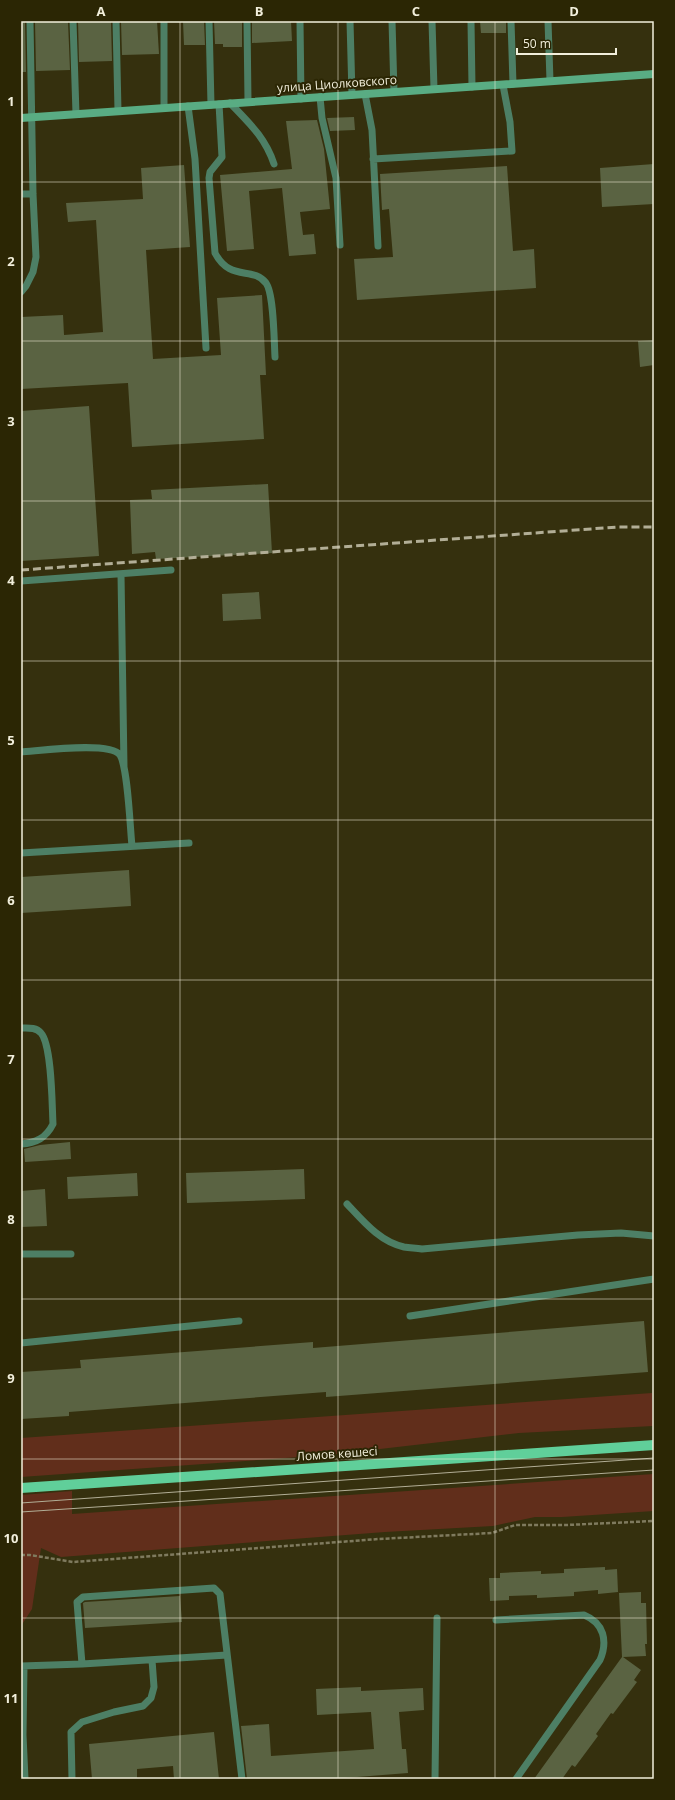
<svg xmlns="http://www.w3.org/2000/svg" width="675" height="1800" font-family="'Open Sans',sans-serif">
<rect width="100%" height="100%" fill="#35300e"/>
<path fill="#612e1b" d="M652,1393L653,1426L519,1433L328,1455L21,1477V1438Z
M654,1474V1511L562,1517H535L493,1526L385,1532L61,1557L41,1548L32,1609L21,1626V1495L72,1491V1514Z"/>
<path fill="#5a6342" d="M21,21H25L26,72H21Z
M35,21H68L70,70L36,71Z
M78,21H111L112,61L79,62Z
M121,21H157L159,54L122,55Z
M183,21H204L205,45H184Z
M214,21H242V47H223V44H215Z
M252,21H291L292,41L252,43Z
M480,21H506V33H481Z
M354,117L355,130L330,131L327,118Z
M317,120L324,149L330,209L300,212L303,235L314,234L316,254L289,256L282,188L249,191L254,249L227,251L220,175L292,169L286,121Z
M654,164V204L602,207L600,168Z
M184,165L190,247L146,250L153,359L221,355L217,298L262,295L266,375H260L264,439L132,447L128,383L21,389V317L63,315L64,335L103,332L96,220L68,222L66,203L143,199L141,168Z
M507,166L513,251L534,249L536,288L357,300L354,259L393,257L389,209L382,210L380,174Z
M654,340V365L640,367L638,341Z
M89,406L99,556L21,561V411Z
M268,484L272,553L156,559L155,552L132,554L130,500L152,499L151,490Z
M259,592L261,619L223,621L222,594Z
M129,870L131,906L21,913V877Z
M70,1142L71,1159L25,1162L24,1149L40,1145Z
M304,1169L305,1199L187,1203L186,1173Z
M137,1173L138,1196L68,1199L67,1177Z
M45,1189L47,1226L21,1227V1191Z
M644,1321L648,1372L326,1397V1392L69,1412V1416L21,1419V1372L81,1368L80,1360L313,1342V1348Z
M605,1567V1570L617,1569L618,1592L598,1594V1590L574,1592V1596L537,1598V1595L509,1596V1600L490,1601L489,1578H500V1573L541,1571V1574L564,1573V1569Z
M641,1592V1603H646L647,1644H645L646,1656L623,1657L641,1670L634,1680L637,1682L613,1714L611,1713L596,1734L598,1736L575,1767L572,1765L562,1779H534L622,1657L619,1593Z
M180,1596L182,1622L85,1628L83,1603L85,1602Z
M361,1687V1691L423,1688L424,1710L399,1712L402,1749H406L408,1773L332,1779H247L241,1726L269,1724L271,1756L374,1749L371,1712L317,1715L316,1689Z
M214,1732L219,1779H174L173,1766L137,1769V1779H92L89,1744Z"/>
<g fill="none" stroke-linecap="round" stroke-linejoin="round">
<path stroke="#7f7a5e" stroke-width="2.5" stroke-dasharray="4 2" stroke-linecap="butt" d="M21,1555H30L73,1562L379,1539L492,1533L515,1525H567L654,1521"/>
<path stroke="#4d7f65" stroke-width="7" d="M73,21L76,114
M116,21L118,111
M164,21V108
M209,21L211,105
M247,21L248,102
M300,21L301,99
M350,21L352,95
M392,21L394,92
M432,21L434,89
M471,21L472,87
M511,21L513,84
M548,21L550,81
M365,94L372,130L378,246
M320,97L322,118L336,178L340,245
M230,103C249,123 265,137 274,164
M219,104L222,157L210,172L209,178L215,253C230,282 253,266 266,283C274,294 274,341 275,357
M188,106L195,159L206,348
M373,159L512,151L510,122L503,85
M21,194H33
M21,292L26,286L33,272L36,257L33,194L30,21
M121,574L124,767
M21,581L171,570
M21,752C39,751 110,741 120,755C128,768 130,828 132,846
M21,853L189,843
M21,1028C28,1028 36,1027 41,1033C52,1045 52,1106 53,1124C46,1138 36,1143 21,1144
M347,1204C363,1221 380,1242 404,1247C410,1248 416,1248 422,1249L578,1235L621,1233L654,1236
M21,1254H71
M410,1316L654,1279
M21,1343L239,1321
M496,1620L584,1615C604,1623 608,1641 600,1660L516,1779
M82,1664L227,1655
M21,1666L82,1664L77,1602L83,1597L214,1588L220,1594L242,1779
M24,1666L23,1735L25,1779
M72,1779L71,1732L82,1722L114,1712L143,1706L151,1698L154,1687L152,1660
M435,1779L437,1618"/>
<path stroke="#59ac83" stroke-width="8" d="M21,118L654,74"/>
<path stroke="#60cf9a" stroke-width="10" d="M21,1488L654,1445"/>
<path stroke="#b2ae96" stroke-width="1" d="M21,1503L654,1458
M21,1512L654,1470"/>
<path stroke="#b2ae96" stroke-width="3" stroke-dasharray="8 4" stroke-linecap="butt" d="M21,570L618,527H654"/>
</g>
<path fill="none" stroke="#f2efdc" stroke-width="1" stroke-opacity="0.55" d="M180,21V1779M338,21V1779M495,21V1779M21,182H654M21,341H654M21,501H654M21,661H654M21,820H654M21,980H654M21,1139H654M21,1299H654M21,1459H654M21,1618H654"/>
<g text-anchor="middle" stroke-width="4" stroke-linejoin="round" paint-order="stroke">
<g font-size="12" fill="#f2efdc" stroke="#2b2604">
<text transform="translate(337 84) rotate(-4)" y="4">улица Циолковского</text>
<text transform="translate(337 1454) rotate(-4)" y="4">Ломов көшесі</text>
</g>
</g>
<rect width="675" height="1800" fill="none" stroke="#2b2604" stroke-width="44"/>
<path d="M517 48v6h99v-6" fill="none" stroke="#f2efdc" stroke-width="2"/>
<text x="523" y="48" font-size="12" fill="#f2efdc" stroke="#2b2604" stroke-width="3" paint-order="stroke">50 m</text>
<rect x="22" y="22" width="631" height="1756" fill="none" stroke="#f2efdc" stroke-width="1.5"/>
<g font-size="13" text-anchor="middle" font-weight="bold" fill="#f2efdc">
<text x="101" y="16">A</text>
<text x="259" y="16">B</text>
<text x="416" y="16">C</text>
<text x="574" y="16">D</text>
<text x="11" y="106">1</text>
<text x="11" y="266">2</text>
<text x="11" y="426">3</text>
<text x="11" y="585">4</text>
<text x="11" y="745">5</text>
<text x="11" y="905">6</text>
<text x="11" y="1064">7</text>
<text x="11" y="1224">8</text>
<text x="11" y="1383">9</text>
<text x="11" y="1543">10</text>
<text x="11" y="1703">11</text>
</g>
</svg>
